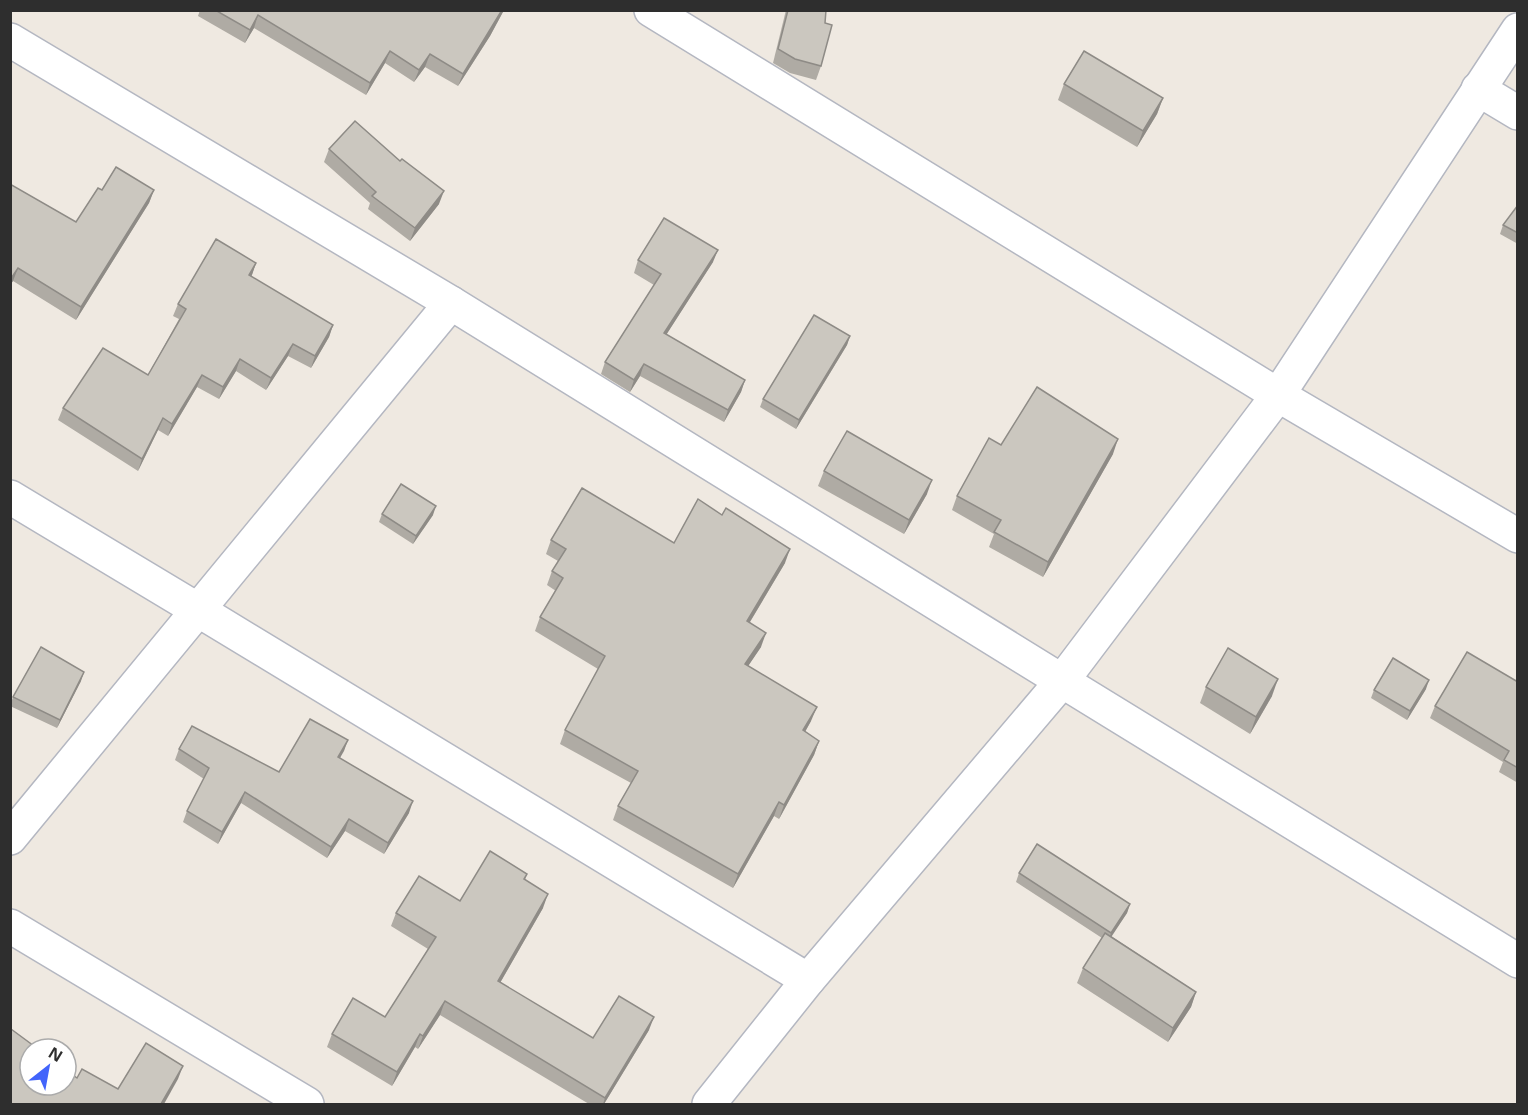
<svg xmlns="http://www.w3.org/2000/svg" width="1528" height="1115" viewBox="0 0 1528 1115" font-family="'Open Sans',sans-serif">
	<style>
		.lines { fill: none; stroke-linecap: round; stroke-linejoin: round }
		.minor-casing { stroke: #b4b7c1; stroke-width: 36 }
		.minor { stroke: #fff; stroke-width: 33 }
		.wall { fill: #afaba4 }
		.shaded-wall { fill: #8e8b86 }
		.building { fill: #cbc7bf; stroke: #8e8b86; stroke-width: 1.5 }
	</style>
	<rect width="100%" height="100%" fill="#efe9e1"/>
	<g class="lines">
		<defs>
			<g id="minor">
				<path d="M 651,10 L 1278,395 L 1518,536"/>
				<path d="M 10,40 L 451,303 L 1062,681 L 1518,961"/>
				<path d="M 1478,89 L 1518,113"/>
				<path d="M 10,497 L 198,610 L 808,980"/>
				<path d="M 10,838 L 451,303"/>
				<path d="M 10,926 L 307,1104"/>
				<path d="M 709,1104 L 808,980 L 1062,681 L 1278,395 L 1518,30"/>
			</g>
		</defs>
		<use href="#minor" class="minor-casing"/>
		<use href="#minor" class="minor"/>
	</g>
	<g class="wall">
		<path d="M 200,10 L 504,10 L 490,36 L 458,86 L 425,67 L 414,82 L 385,63 L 366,95 L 254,28 L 245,43 L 198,16 Z"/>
		<path d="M 786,10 L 826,10 L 821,66 L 816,80 L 790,73 L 773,63 Z"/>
		<path d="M 1064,84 L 1163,98 L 1157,114 L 1137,147 L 1058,100 Z"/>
		<path d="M 329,149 L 439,204 L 410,241 L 368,209 L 370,203 L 324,162 Z"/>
		<path d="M 10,184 L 76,222 L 102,190 L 154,190 L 149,203 L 76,320 L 13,281 L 10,285 Z"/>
		<path d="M 1518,205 L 1518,244 L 1500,234 L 1503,225 Z"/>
		<path d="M 638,260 L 713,262 L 666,335 L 745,380 L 741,392 L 724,422 L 640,376 L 630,392 L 601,374 L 605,362 L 654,285 L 634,273 Z"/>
		<path d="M 256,263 L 251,277 L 333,325 L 329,337 L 311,368 L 288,356 L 266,390 L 236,371 L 219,399 L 197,387 L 168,436 L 158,430 L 138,471 L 58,420 L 63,408 L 148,375 L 179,319 L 173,316 L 178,304 Z"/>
		<path d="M 850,336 L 847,345 L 796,429 L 760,407 L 763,399 Z"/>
		<path d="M 1001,445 L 1113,454 L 1043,577 L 989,547 L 994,534 L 952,510 L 957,496 Z"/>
		<path d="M 824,471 L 927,494 L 904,534 L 818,486 Z"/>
		<path d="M 382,514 L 433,515 L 413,544 L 379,522 Z"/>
		<path d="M 551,540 L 674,543 L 785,563 L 750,622 L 761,647 L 748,666 L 811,721 L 805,732 L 819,741 L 814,755 L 779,819 L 774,816 L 733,888 L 613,820 L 618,806 L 631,783 L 560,744 L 565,730 L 598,669 L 535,631 L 540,617 L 556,591 L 547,585 L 552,571 L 558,561 L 546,554 Z"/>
		<path d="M 81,681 L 57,728 L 10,706 L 13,697 Z"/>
		<path d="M 1518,682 L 1518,783 L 1499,772 L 1503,762 L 1430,718 L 1435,706 Z"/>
		<path d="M 1206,687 L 1272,696 L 1250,734 L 1200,703 Z"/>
		<path d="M 1426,689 L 1407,720 L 1371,698 L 1374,690 Z"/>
		<path d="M 348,740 L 340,758 L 409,813 L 384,854 L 345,831 L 327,858 L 241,803 L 218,844 L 183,822 L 187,811 L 204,779 L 175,760 L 179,749 L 279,772 Z"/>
		<path d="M 1019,873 L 1130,904 L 1127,913 L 1111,936 L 1196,992 L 1191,1007 L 1168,1042 L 1077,983 L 1083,968 L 1102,938 L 1016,882 Z"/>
		<path d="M 527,874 L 525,880 L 543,908 L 500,983 L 593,1038 L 649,1030 L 604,1104 L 589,1104 L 440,1015 L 418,1049 L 415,1047 L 392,1086 L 327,1047 L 332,1034 L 385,1017 L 428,949 L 391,926 L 396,913 L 460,901 Z"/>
	</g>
	<g class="shaded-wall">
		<path d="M 502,10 L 504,10 L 490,36 L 458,86 L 463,74 Z"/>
		<path d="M 258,15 L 254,28 L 245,43 L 250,30 Z"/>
		<path d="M 390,51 L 385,63 L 366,95 L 370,83 Z"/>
		<path d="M 430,54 L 425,67 L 414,82 L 419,70 Z"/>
		<path d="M 1163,98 L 1157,114 L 1137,147 L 1143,131 Z"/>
		<path d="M 154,190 L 149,203 L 76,320 L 81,307 Z"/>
		<path d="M 444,191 L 439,204 L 410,241 L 415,228 Z"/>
		<path d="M 718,250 L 713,262 L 659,346 L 664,333 Z"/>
		<path d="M 256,263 L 252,275 L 244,287 L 249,275 Z"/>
		<path d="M 18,268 L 13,281 L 10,285 L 10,280 Z"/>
		<path d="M 333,325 L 329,337 L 311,368 L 315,356 Z"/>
		<path d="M 850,336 L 847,345 L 796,429 L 799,420 Z"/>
		<path d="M 293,344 L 288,356 L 266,390 L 271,378 Z"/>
		<path d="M 240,359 L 236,371 L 219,399 L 223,387 Z"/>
		<path d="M 644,364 L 640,376 L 630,392 L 634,380 Z"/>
		<path d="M 202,375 L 197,387 L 168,436 L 172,424 Z"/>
		<path d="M 745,380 L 741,392 L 724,422 L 728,410 Z"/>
		<path d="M 163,418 L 158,430 L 138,471 L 142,459 Z"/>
		<path d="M 1118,439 L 1113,454 L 1043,577 L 1048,562 Z"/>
		<path d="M 932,480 L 927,494 L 904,534 L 909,520 Z"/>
		<path d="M 436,506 L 433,515 L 413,544 L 416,536 Z"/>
		<path d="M 790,549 L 785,563 L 742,635 L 747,621 Z"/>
		<path d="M 766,633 L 761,647 L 740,678 L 745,664 Z"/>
		<path d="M 84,672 L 81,681 L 57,728 L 60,720 Z"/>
		<path d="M 1278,679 L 1272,696 L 1250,734 L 1256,717 Z"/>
		<path d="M 1429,680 L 1426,689 L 1407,720 L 1410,711 Z"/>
		<path d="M 817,707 L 811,721 L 798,744 L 803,730 Z"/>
		<path d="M 348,740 L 344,751 L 334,768 L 338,757 Z"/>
		<path d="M 819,741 L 814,755 L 779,819 L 784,805 Z"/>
		<path d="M 245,792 L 241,803 L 218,844 L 222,832 Z"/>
		<path d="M 413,801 L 409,813 L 384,854 L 388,843 Z"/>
		<path d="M 779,802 L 774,816 L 733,888 L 738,874 Z"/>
		<path d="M 349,819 L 345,831 L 327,858 L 331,847 Z"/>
		<path d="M 548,894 L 543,908 L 493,995 L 498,981 Z"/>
		<path d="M 1130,904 L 1127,913 L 1108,942 L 1111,933 Z"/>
		<path d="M 1196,992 L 1191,1007 L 1168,1042 L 1173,1028 Z"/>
		<path d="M 445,1001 L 440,1015 L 418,1049 L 423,1036 Z"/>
		<path d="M 654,1017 L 649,1030 L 604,1104 L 603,1104 L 605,1098 Z"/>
		<path d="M 420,1034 L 415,1047 L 392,1086 L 397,1072 Z"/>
		<path d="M 183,1066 L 178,1079 L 164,1104 L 161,1104 Z"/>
	</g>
	<g class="building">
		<path d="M 215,10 L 502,10 L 463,74 L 430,54 L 419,70 L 390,51 L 370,83 L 258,15 L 250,30 Z"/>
		<path d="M 788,10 L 826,10 L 825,23 L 832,25 L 821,66 L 795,59 L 778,49 Z"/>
		<path d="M 1084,51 L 1163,98 L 1143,131 L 1064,84 Z"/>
		<path d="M 355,121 L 400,161 L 402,159 L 444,191 L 415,228 L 372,196 L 376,192 L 329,149 Z"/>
		<path d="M 116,167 L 154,190 L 81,307 L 18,268 L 10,280 L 10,184 L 76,222 L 98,188 L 102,190 Z"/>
		<path d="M 1518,205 L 1518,233 L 1503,225 Z"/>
		<path d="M 664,218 L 718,250 L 664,333 L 745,380 L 728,410 L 644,364 L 634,380 L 605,362 L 661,274 L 638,260 Z"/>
		<path d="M 216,239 L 256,263 L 249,275 L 333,325 L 315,356 L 293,344 L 271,378 L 240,359 L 223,387 L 202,375 L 172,424 L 163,418 L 142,459 L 63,408 L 103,348 L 148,375 L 186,309 L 178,304 Z"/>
		<path d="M 814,315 L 850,336 L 799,420 L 763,399 Z"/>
		<path d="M 1037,387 L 1118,439 L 1048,562 L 994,532 L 1001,520 L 957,496 L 989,438 L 1001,445 Z"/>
		<path d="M 847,431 L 932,480 L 909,520 L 824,471 Z"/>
		<path d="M 401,484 L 436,506 L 416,536 L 382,514 Z"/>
		<path d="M 582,488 L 674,543 L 698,499 L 722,515 L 726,508 L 790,549 L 747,621 L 766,633 L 745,664 L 817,707 L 803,730 L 819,741 L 784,805 L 779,802 L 738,874 L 618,806 L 638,771 L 565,730 L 605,656 L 540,617 L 563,578 L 552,571 L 566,549 L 551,540 Z"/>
		<path d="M 41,647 L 84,672 L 60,720 L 13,697 Z"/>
		<path d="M 1228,648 L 1278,679 L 1256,717 L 1206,687 Z"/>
		<path d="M 1467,652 L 1518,682 L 1518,768 L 1504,760 L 1509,751 L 1435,706 Z"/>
		<path d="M 1393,658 L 1429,680 L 1410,711 L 1374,690 Z"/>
		<path d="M 310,719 L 348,740 L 338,757 L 413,801 L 388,843 L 349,819 L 331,847 L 245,792 L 222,832 L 187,811 L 209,768 L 179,749 L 192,726 L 279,772 Z"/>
		<path d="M 1037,844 L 1130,904 L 1111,933 L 1019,873 Z"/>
		<path d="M 490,851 L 527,874 L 524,879 L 548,894 L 498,981 L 593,1038 L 619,996 L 654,1017 L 605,1098 L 445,1001 L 423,1036 L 420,1034 L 397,1072 L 332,1034 L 353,998 L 385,1017 L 436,937 L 396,913 L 419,876 L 460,901 Z"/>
		<path d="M 1105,933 L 1196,992 L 1173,1028 L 1083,968 Z"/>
		<path d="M 11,1029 L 38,1049 L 30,1049 L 30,1085 L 66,1085 L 66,1070 L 77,1078 L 82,1069 L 118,1089 L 146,1043 L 183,1066 L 161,1104 L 10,1104 Z"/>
	</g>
	<rect width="1528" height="1115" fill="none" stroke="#2e2e2e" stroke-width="24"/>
	<g transform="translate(48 1067) rotate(31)"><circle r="28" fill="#ffffff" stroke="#ababab" stroke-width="1.5"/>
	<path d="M0-4.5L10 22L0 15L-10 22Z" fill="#4264fb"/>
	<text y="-9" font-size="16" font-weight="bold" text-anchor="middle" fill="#2e2e2e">N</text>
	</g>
</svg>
